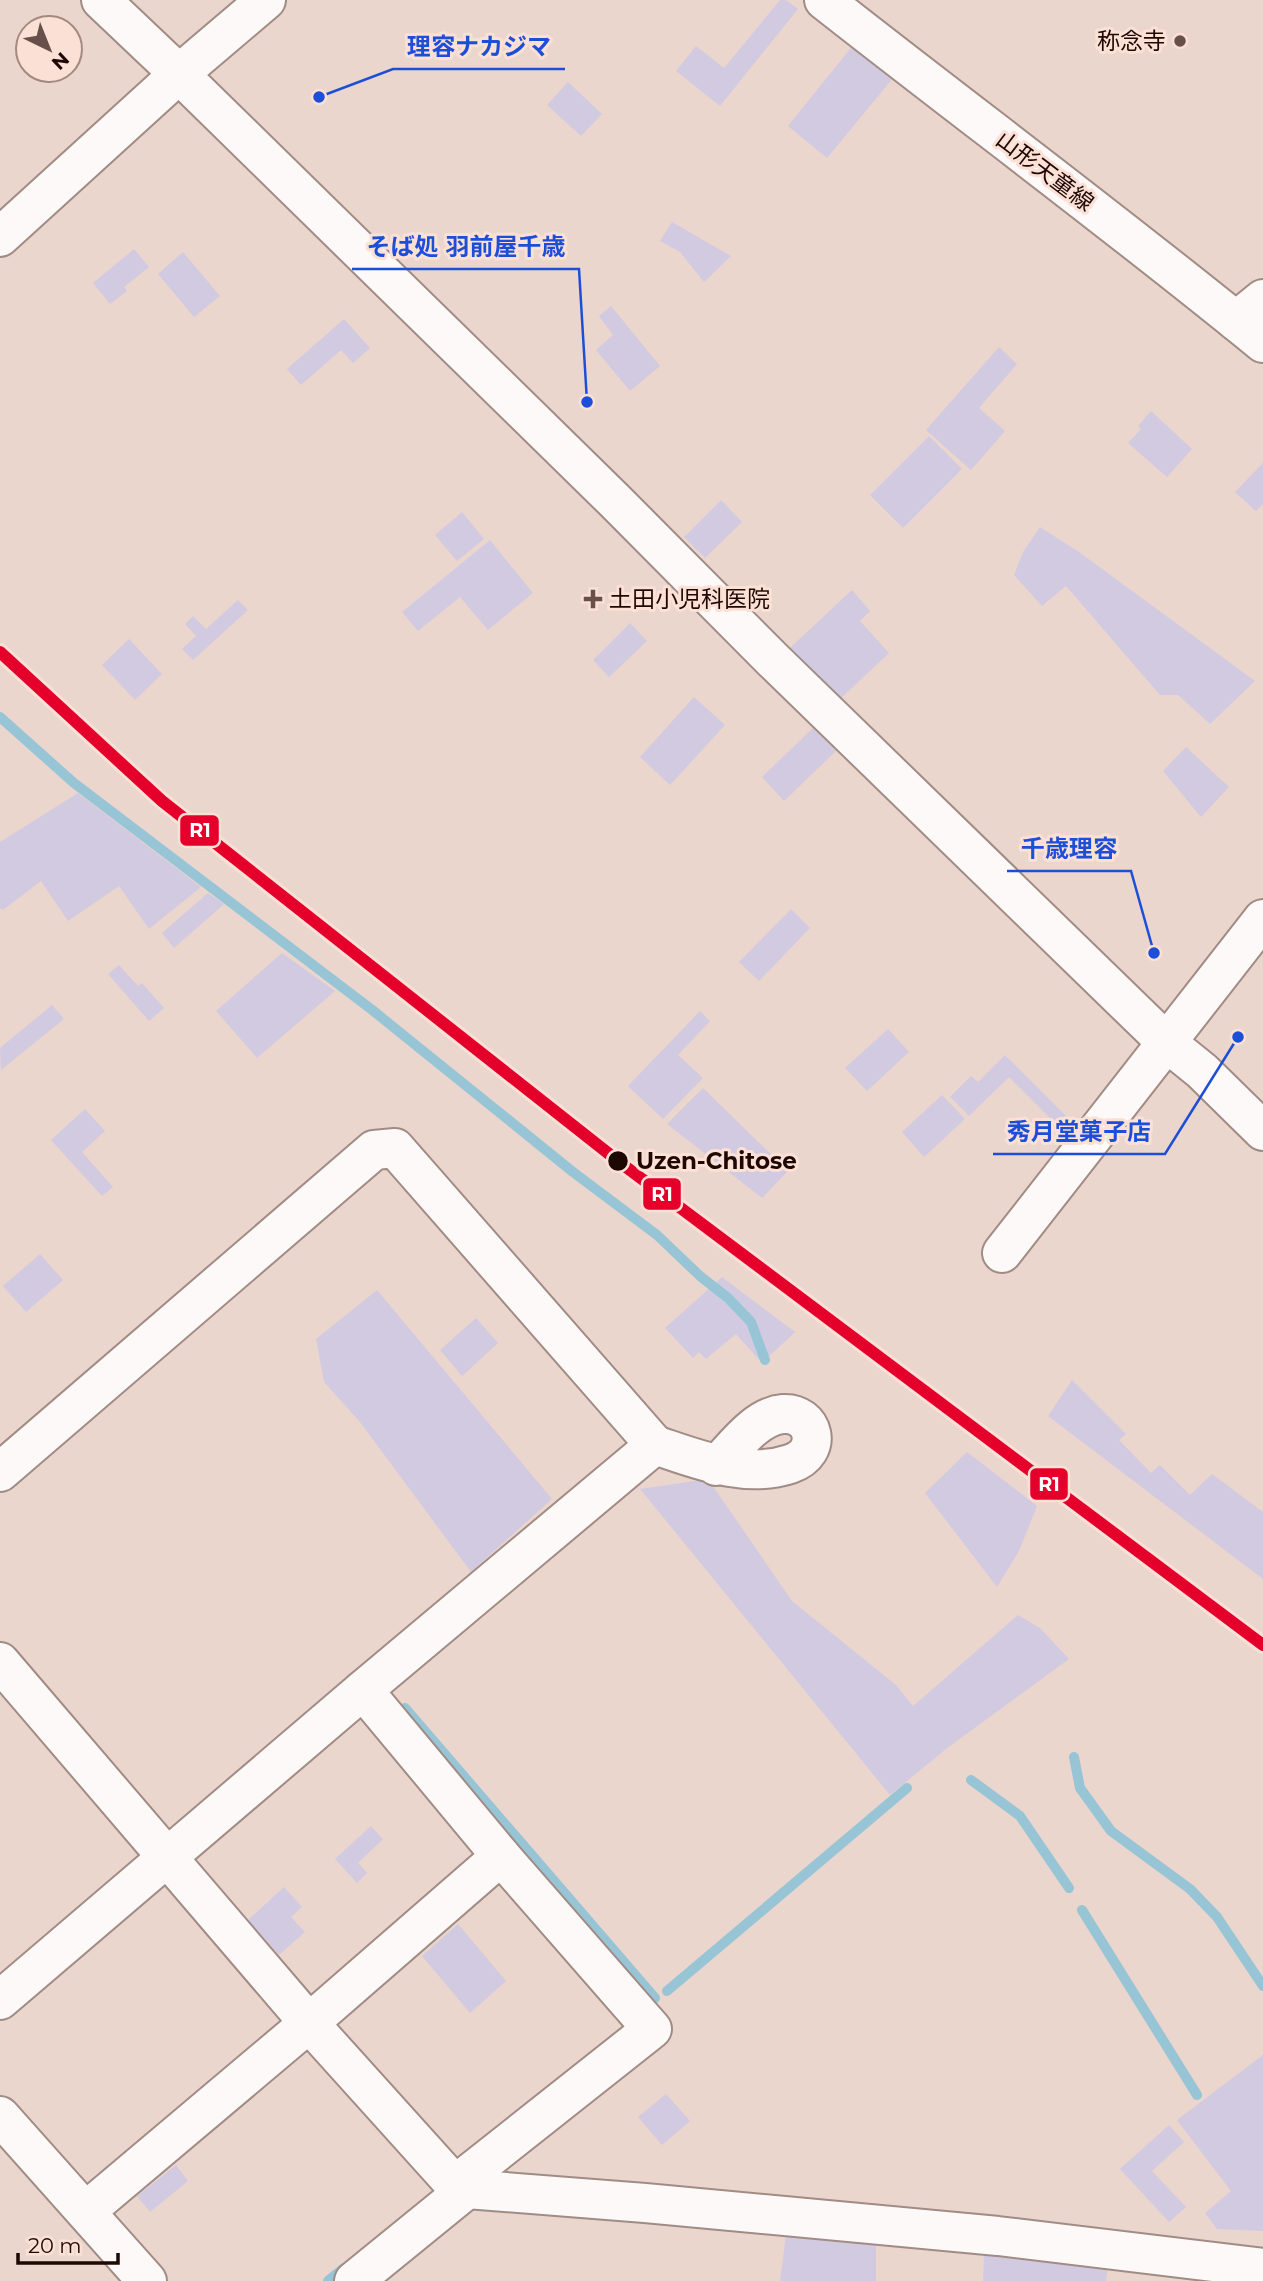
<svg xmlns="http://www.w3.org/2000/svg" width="1263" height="2281" viewBox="0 0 1263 2281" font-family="Montserrat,'Noto Sans JP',sans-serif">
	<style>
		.green { fill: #d2cae0 }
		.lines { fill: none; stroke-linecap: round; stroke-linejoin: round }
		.stream { stroke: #98c5d5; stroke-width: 10 }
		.minor-casing { stroke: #a08c84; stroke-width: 42 }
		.tertiary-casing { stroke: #a08c84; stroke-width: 42 }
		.primary-casing { stroke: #a08c84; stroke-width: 42 }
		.minor { stroke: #fcf9f8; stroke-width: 38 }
		.tertiary { stroke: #fcf9f8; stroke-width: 38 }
		.primary { stroke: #fcf9f8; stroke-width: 38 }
		.rail-1-casing { stroke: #fbe0d6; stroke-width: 18 }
		.rail-1 { stroke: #e4002b; stroke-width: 12 }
		.poi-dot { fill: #665049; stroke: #fbe0d6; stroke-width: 2.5 }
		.stop-dot { fill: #1e0802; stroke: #fbe0d6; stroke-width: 2.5 }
		.labels { text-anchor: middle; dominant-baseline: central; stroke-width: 6; stroke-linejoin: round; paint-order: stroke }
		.poi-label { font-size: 23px; fill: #1e0802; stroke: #fbe0d6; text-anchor: end }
		.street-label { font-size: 23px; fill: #1e0802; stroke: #fbe0d6 }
		.stop-label { font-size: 23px; font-weight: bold; fill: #1e0802; stroke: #fbe0d6; text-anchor: start }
		.leader { fill: none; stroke: #1d4ed8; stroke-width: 2.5 }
		.callout-dot { fill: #1d4ed8; stroke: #fbe0d6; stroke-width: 2.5 }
		.callout-label { font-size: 24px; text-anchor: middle; font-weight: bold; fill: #1d4ed8; stroke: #fbe0d6; stroke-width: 6; stroke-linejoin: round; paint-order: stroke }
		.line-badge { stroke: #fbe0d6; stroke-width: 2.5 }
		.badge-label { font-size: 19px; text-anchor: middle; font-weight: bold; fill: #fff }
	</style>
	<rect width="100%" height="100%" fill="#ebd6ce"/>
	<g class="green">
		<path d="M 780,0 L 786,0 L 798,9 L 720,106 L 676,71 L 696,46 L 724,68 Z"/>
		<path d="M 854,44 L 894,77 L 827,158 L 788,126 Z"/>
		<path d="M 568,82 L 602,114 L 581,136 L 547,105 Z"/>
		<path d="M 672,222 L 731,256 L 704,282 L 680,252 L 660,241 Z"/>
		<path d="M 134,249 L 149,267 L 124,287 L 127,291 L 110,304 L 93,283 Z"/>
		<path d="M 183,252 L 220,296 L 194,317 L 158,274 Z"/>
		<path d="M 611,306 L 660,366 L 630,391 L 596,350 L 613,335 L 599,316 Z"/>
		<path d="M 344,319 L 370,348 L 353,363 L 341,350 L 301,385 L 287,369 Z"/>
		<path d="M 999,347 L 1017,364 L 979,408 L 1005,431 L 971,470 L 926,430 Z"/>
		<path d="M 1151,411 L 1192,449 L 1167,477 L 1128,443 L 1141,429 L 1138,426 Z"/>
		<path d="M 929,436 L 962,469 L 903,528 L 870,495 Z"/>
		<path d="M 1263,463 L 1263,504 L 1256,511 L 1235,492 Z"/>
		<path d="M 721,500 L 742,522 L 705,558 L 684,537 Z"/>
		<path d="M 462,512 L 484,539 L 457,561 L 435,535 Z"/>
		<path d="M 1040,527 L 1079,552 L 1255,681 L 1210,724 L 1178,695 L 1160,695 L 1066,586 L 1042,606 L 1014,575 L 1023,552 Z"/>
		<path d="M 490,540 L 533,593 L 488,630 L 460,597 L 418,631 L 402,612 Z"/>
		<path d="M 852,590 L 870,611 L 860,621 L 889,653 L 838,701 L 789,649 Z"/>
		<path d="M 238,600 L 248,610 L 193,660 L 182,649 L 196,636 L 185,624 L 193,616 L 206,629 Z"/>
		<path d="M 630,623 L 647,641 L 609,677 L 593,660 Z"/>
		<path d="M 129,639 L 162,674 L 135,700 L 102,665 Z"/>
		<path d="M 694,697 L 725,725 L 670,785 L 640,757 Z"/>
		<path d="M 813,728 L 836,751 L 784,801 L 762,777 Z"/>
		<path d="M 1186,747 L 1229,787 L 1201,817 L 1163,771 Z"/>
		<path d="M 78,793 L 201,887 L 149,929 L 119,886 L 68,921 L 41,881 L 3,910 L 0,908 L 0,842 Z"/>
		<path d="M 208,893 L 224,904 L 174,948 L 162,933 Z"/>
		<path d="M 791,909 L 810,928 L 759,981 L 739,962 Z"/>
		<path d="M 282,953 L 335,991 L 257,1058 L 216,1011 Z"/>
		<path d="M 119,965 L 138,986 L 142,983 L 164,1008 L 149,1021 L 108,974 Z"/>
		<path d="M 52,1005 L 64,1019 L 1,1070 L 0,1048 Z"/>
		<path d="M 700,1011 L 710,1021 L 678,1055 L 703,1078 L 663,1119 L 628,1086 Z"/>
		<path d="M 888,1029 L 909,1052 L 867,1091 L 845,1068 Z"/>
		<path d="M 1005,1055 L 1067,1117 L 1057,1125 L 1009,1077 L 969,1116 L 950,1097 L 971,1076 L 978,1082 Z"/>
		<path d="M 703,1088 L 788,1171 L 762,1198 L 667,1124 Z"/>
		<path d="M 942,1095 L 965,1119 L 924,1157 L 902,1132 Z"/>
		<path d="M 85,1109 L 105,1131 L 82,1152 L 113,1187 L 102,1196 L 51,1140 Z"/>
		<path d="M 40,1254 L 63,1280 L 26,1312 L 3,1286 Z"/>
		<path d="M 722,1277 L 795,1332 L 762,1363 L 736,1334 L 706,1359 L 699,1352 L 693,1358 L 665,1328 Z"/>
		<path d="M 377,1290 L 552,1499 L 471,1572 L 360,1422 L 324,1382 L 316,1339 Z"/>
		<path d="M 476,1318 L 498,1343 L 462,1376 L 440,1350 Z"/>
		<path d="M 1072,1380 L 1126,1434 L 1119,1440 L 1151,1473 L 1160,1465 L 1190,1495 L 1212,1474 L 1263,1512 L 1263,1579 L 1048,1416 Z"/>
		<path d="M 967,1452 L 1037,1506 L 1019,1551 L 997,1587 L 925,1493 Z"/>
		<path d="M 708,1479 L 792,1601 L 896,1685 L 913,1706 L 1018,1615 L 1040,1628 L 1069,1659 L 946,1749 L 890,1795 L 640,1489 Z"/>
		<path d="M 371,1826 L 383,1839 L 358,1863 L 367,1873 L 357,1883 L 335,1859 Z"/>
		<path d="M 284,1887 L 302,1907 L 291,1917 L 305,1932 L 279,1955 L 248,1920 Z"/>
		<path d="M 458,1924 L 506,1981 L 470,2013 L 422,1956 Z"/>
		<path d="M 1263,2055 L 1263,2231 L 1217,2229 L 1205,2213 L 1231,2191 L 1177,2120 Z"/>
		<path d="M 666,2094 L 690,2121 L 662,2145 L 638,2117 Z"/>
		<path d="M 1169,2125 L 1184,2142 L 1152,2171 L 1186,2207 L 1169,2222 L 1120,2169 Z"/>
		<path d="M 176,2165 L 188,2181 L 150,2212 L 137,2196 Z"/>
		<path d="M 786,2234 L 876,2244 L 876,2281 L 780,2281 Z"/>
		<path d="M 984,2254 L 1108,2265 L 1106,2281 L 983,2281 Z"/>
	</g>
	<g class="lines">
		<g class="stream">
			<path d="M 0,717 L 74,783 L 371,1009 L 573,1172 L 657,1235 L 700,1276 L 728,1298 L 751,1322 L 765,1360"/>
			<path d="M 405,1708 L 655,1998"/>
			<path d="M 1074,1757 L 1080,1788 L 1111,1831 L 1190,1889 L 1217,1917 L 1263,1986"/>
			<path d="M 971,1780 L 1020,1816 L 1069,1888"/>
			<path d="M 1082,1910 L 1197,2095"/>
			<path d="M 667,1991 L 907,1788"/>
			<path d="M 328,2281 L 344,2268"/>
		</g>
		<defs>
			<g id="minor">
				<path d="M 101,0 L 179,74 L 614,500 L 773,660 L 1166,1042 L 1202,1071 L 1263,1131"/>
				<path d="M 0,237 L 179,74 L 266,0"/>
				<path d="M 1236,321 L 1263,299"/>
				<path d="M 0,1472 L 374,1150 L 395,1148 L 655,1445"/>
				<path d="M 0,1662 L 309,2023 L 455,2185 L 467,2189 L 645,2203 L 998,2236 L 1263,2268"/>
				<path d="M 363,1690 L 501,1856 L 652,2029 L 455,2185"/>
				<path d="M 0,2000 L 363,1690 L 655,1445 C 697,1459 745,1479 790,1464 C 825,1452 814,1412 783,1414 C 756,1416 734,1448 716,1466"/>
				<path d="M 0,2116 L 147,2281"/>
				<path d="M 86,2211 L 309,2023 L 501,1856"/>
				<path d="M 354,2281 L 467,2189"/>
			</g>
			<path id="tertiary" d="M 1002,1253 L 1263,919"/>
			<path id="primary" d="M 824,0 C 970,115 1119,225 1263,343"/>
		</defs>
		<use href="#minor" class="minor-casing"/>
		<use href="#tertiary" class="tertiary-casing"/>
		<use href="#primary" class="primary-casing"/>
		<use href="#minor" class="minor"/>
		<use href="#tertiary" class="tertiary"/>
		<use href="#primary" class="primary"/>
		<defs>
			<path id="rail-1" d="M 0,652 L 162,801 L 618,1161 L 1263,1645"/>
		</defs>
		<use href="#rail-1" class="rail-1-casing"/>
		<use href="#rail-1" class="rail-1"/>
	</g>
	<g class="poi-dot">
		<circle cx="1180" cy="41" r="7"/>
		<path d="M589.5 588.5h7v7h7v7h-7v7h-7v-7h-7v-7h7z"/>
	</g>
	<circle class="stop-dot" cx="618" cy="1161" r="11"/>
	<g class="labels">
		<g class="poi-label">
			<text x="1166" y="41">称念寺</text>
			<text x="609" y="599" text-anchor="start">土田小児科医院</text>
		</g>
		<g class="street-label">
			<text transform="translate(1045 171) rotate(37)">山形天童線</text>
		</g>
		<g class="stop-label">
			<text x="636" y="1161">Uzen-Chitose</text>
		</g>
	</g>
	<path class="leader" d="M319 97L393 69H565M587 402L579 269H352M1154 953L1131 871H1007M1238 1037L1165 1154H993"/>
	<g class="callout-dot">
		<circle cx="319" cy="97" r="7"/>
		<circle cx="587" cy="402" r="7"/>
		<circle cx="1154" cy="953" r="7"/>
		<circle cx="1238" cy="1037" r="7"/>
	</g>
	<g class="callout-label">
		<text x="479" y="55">理容ナカジマ</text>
		<text x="466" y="255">そば処 羽前屋千歳</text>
		<text x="1069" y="857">千歳理容</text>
		<text x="1079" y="1140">秀月堂菓子店</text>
	</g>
	<g class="line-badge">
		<rect x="179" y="814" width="41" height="33" rx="7" fill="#e4002b"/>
		<rect x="642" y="1177" width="40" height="34" rx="7" fill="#e4002b"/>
		<rect x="1029" y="1467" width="40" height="34" rx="7" fill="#e4002b"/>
	</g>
	<g class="badge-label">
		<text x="200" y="837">R1</text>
		<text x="662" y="1201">R1</text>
		<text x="1049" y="1491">R1</text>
	</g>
	<g transform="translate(49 49) rotate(137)"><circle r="33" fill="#fbe0d6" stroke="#a38a81" stroke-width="2"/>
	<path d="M0-5L12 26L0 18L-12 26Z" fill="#665049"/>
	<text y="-10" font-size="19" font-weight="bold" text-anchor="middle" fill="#1e0802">N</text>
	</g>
	<path d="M18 2253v10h100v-10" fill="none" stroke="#1e0802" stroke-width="3.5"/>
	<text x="28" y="2253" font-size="21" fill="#1e0802" stroke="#fbe0d6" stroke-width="5" paint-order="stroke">20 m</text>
</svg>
